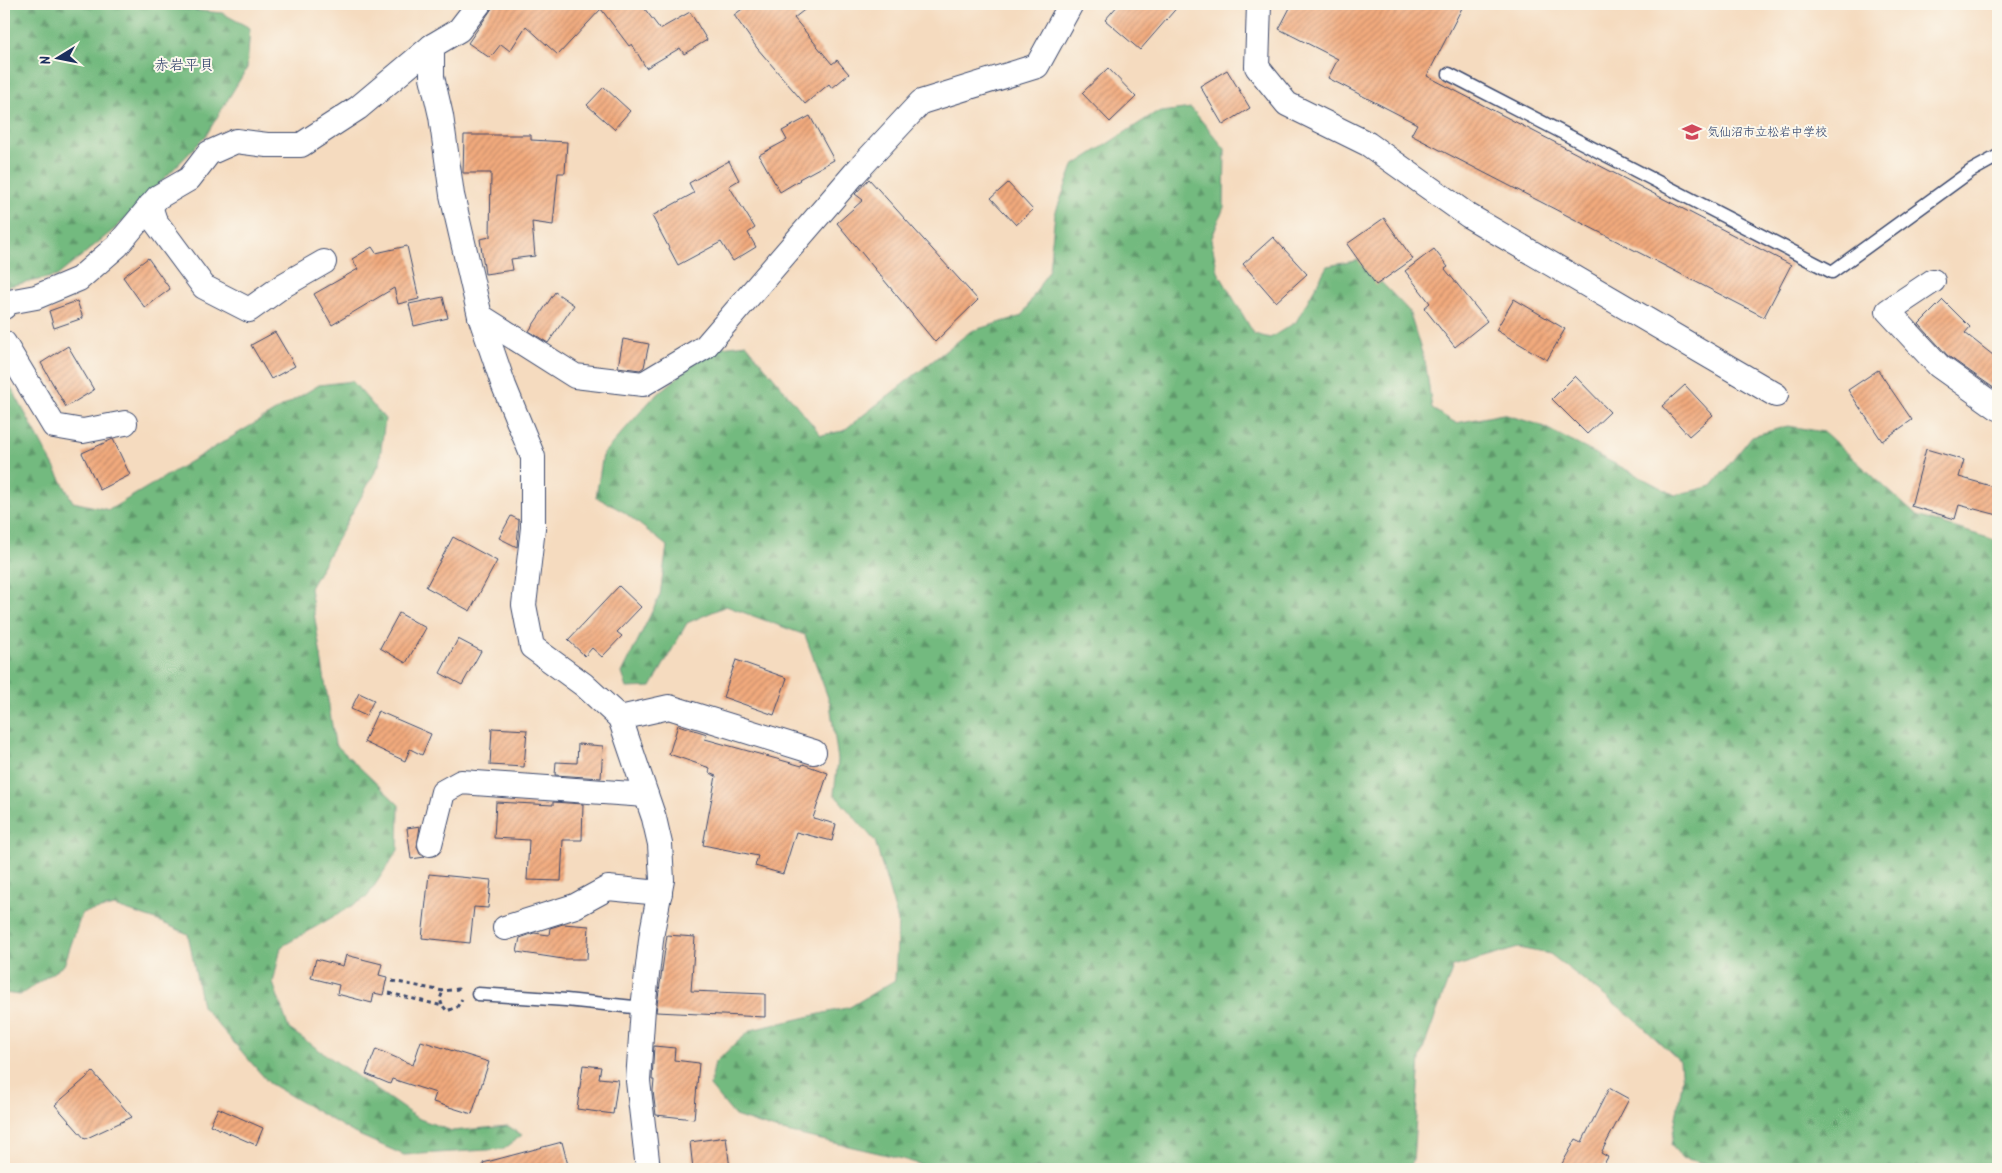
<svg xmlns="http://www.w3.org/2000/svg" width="2002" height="1173" viewBox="0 0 2002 1173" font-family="Kalam,'Klee One',sans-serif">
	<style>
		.forest { fill: url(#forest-firs); stroke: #47746e }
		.building { fill: url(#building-hatch) }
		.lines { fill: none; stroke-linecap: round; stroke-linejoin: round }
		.service-casing { stroke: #3c496d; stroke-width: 15 }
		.minor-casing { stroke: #3c496d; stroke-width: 26 }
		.path { stroke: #3c496d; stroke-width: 3; stroke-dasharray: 4 4; stroke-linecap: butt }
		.service { stroke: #fff; stroke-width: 12 }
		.minor { stroke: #fff; stroke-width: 24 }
		.labels { text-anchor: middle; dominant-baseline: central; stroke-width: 4; stroke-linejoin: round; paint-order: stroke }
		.poi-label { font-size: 12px; fill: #1b2f5e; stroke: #fbf7ec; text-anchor: start }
		.quarter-label { font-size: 15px; fill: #1b2f5e; stroke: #fbf7ec }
	</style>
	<defs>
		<pattern id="forest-firs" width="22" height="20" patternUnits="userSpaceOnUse" patternTransform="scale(1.25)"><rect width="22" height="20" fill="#73ba7f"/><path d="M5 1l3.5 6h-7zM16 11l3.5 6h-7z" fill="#5e986b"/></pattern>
		<pattern id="building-hatch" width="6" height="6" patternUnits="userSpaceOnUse" patternTransform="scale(1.25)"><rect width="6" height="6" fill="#f2aa7d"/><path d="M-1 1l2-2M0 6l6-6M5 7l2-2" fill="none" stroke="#c38b6a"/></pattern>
	</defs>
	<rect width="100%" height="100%" fill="#fbf7ec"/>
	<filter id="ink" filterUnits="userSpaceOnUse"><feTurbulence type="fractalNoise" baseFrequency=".02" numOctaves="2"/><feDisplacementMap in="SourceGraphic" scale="10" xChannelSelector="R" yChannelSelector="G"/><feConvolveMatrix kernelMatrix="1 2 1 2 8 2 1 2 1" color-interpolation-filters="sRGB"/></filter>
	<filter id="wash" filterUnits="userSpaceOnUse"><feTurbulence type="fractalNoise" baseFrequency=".0096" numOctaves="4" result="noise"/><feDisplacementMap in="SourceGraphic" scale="20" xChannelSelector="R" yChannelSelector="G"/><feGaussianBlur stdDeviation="1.12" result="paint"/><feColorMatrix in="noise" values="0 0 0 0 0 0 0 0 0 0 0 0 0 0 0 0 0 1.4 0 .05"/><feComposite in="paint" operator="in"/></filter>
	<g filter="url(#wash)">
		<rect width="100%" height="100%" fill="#f5dbbf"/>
		<g class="forest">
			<path d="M 4,4 L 159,4 L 160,7 L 222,13 L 250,28 L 247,68 L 205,137 L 117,227 L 57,276 L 4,287 Z"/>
			<path d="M 1191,108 L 1225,149 L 1224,207 L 1211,240 L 1218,272 L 1254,334 L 1270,338 L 1296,322 L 1327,266 L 1360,260 L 1409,311 L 1426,366 L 1432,409 L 1456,423 L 1503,414 L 1540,425 L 1675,495 L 1712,486 L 1752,436 L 1788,426 L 1824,432 L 1917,516 L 1998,541 L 1998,1169 L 1726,1169 L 1682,1158 L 1671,1145 L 1682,1084 L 1680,1061 L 1632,1017 L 1550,954 L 1518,948 L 1453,967 L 1420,1058 L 1413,1161 L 1409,1169 L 936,1169 L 892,1156 L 778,1130 L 735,1116 L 710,1086 L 715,1062 L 751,1030 L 850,1007 L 895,980 L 898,921 L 875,841 L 834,794 L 838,760 L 830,703 L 805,635 L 726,606 L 687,623 L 651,687 L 627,688 L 622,673 L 660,595 L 667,546 L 624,512 L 596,497 L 603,454 L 651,400 L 712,348 L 746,344 L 821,435 L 843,431 L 971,331 L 1022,316 L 1049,269 L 1055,214 L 1073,166 L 1155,113 Z"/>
			<path d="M 4,374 L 73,502 L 109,510 L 319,385 L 352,381 L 385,419 L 379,465 L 310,588 L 335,744 L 399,805 L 398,850 L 367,897 L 281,947 L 273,983 L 289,1029 L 417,1118 L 452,1131 L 508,1126 L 522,1135 L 504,1149 L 404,1155 L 354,1133 L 269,1083 L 202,1006 L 188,934 L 156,920 L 114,906 L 82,913 L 64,965 L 20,995 L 4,993 Z"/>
		</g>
		<g id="blocks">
			<g class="building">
				<path d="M 495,4 L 641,4 L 660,29 L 690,12 L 707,40 L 684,54 L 680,48 L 646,68 L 632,44 L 629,46 L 601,9 L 558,55 L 526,26 L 510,51 L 501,44 L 490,58 L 468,43 Z"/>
				<path d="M 749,4 L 812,4 L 794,18 L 832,64 L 837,60 L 849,74 L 832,88 L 829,84 L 805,104 L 757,48 L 734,15 Z"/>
				<path d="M 1119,4 L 1180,4 L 1140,50 L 1105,20 Z"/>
				<path d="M 1292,4 L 1464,4 L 1427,76 L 1791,265 L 1764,317 L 1411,135 L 1417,124 L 1328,78 L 1338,59 L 1279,29 Z"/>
				<path d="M 1108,68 L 1136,97 L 1110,122 L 1082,93 Z"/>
				<path d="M 1227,70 L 1250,108 L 1223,125 L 1200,86 Z"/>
				<path d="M 604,87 L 630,111 L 614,129 L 587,105 Z"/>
				<path d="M 810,116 L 834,160 L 799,179 L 800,180 L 780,192 L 759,155 L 787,140 L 782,131 Z"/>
				<path d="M 464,135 L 531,135 L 531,140 L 567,142 L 565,173 L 558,173 L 553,225 L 532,222 L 535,256 L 511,259 L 513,270 L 485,274 L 480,239 L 490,237 L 491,173 L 463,173 Z"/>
				<path d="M 729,161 L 739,180 L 729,186 L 755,228 L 748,233 L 756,247 L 733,261 L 721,242 L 678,265 L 652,216 L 694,193 L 689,183 Z"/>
				<path d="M 869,179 L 978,300 L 935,342 L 837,223 L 863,200 L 855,194 Z"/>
				<path d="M 1008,183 L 1033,210 L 1016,225 L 991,198 Z"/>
				<path d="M 1384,218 L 1413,259 L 1376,285 L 1347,244 Z"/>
				<path d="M 1273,237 L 1307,274 L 1276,302 L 1243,264 Z"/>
				<path d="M 407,246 L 419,299 L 398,304 L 394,288 L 332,325 L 314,294 L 358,269 L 352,259 L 372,247 L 376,253 Z"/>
				<path d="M 1434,249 L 1448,267 L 1445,269 L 1487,321 L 1455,347 L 1424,308 L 1430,303 L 1405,271 Z"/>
				<path d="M 148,258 L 170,289 L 145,308 L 123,277 Z"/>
				<path d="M 555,292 L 574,305 L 548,343 L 529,331 Z"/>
				<path d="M 443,297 L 448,318 L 414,326 L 409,304 Z"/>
				<path d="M 1514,299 L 1565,329 L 1547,360 L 1496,330 Z"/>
				<path d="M 1943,300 L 1970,327 L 1965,333 L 1998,359 L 1998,391 L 1948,356 L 1919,324 Z"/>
				<path d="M 77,301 L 83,318 L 54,328 L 49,311 Z"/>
				<path d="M 275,332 L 295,366 L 271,379 L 251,345 Z"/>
				<path d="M 623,339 L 649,344 L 644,367 L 640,370 L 618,367 Z"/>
				<path d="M 68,346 L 94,390 L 66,407 L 41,363 Z"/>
				<path d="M 1878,370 L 1912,420 L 1882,441 L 1848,390 Z"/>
				<path d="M 1575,376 L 1610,412 L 1587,434 L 1552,399 Z"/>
				<path d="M 1685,385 L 1713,415 L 1689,436 L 1662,406 Z"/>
				<path d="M 113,439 L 130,475 L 100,490 L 82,453 Z"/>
				<path d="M 1926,449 L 1964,460 L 1959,477 L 1998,488 L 1998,515 L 1959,505 L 1955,519 L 1911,506 Z"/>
				<path d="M 511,516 L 519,520 L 517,547 L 499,538 Z"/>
				<path d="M 453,537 L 497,561 L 470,611 L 426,587 Z"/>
				<path d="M 619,586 L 641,607 L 617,632 L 622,636 L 602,657 L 592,648 L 585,656 L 568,640 Z"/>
				<path d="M 399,613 L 426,628 L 406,663 L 380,648 Z"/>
				<path d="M 458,639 L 481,651 L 462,685 L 440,673 Z"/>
				<path d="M 736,660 L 787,678 L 774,715 L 723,697 Z"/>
				<path d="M 359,693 L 374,700 L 366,716 L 351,709 Z"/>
				<path d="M 378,711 L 431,734 L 422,755 L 410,749 L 405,761 L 364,742 Z"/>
				<path d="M 678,725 L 707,734 L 705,739 L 802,766 L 803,764 L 828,773 L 813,818 L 836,824 L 832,841 L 796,832 L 783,874 L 755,866 L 758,856 L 703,845 L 716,776 L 709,773 L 710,768 L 669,754 Z"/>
				<path d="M 492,728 L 527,730 L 524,767 L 490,765 Z"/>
				<path d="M 578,744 L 603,746 L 601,778 L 555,775 L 556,762 L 577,763 Z"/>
				<path d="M 496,802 L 553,805 L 553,802 L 583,804 L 582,840 L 563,840 L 561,881 L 527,880 L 529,840 L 494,838 Z"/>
				<path d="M 420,826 L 417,847 L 420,854 L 425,857 L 411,859 L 407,828 Z"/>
				<path d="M 429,874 L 491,880 L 488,908 L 474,907 L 470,943 L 422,938 Z"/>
				<path d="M 563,924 L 589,926 L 587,959 L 563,959 L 517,952 L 520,938 L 534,933 L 549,935 L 550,928 Z"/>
				<path d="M 667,935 L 695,937 L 691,991 L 765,994 L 765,1017 L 656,1012 Z"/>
				<path d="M 346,955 L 382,964 L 379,975 L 387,977 L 383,995 L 374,993 L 372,1003 L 337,994 L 339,985 L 311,978 L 316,959 L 343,966 Z"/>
				<path d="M 421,1041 L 489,1062 L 472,1114 L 433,1102 L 436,1093 L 392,1079 L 390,1084 L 366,1074 L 376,1049 L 413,1065 Z"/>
				<path d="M 654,1046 L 675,1048 L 674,1060 L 699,1063 L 694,1119 L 656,1115 L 653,1091 L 654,1080 L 652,1080 Z"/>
				<path d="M 583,1065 L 601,1067 L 599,1078 L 618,1080 L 613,1114 L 577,1109 Z"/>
				<path d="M 93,1072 L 132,1117 L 85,1139 L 55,1105 Z"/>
				<path d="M 1609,1088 L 1629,1099 L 1601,1153 L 1608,1157 L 1601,1169 L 1559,1169 L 1576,1139 L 1582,1142 Z"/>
				<path d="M 218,1108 L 263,1128 L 256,1145 L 210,1125 Z"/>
				<path d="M 726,1137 L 730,1169 L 693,1169 L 690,1142 Z"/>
				<path d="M 562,1142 L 569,1169 L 484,1169 L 483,1163 Z"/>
			</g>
		</g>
	</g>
	<g filter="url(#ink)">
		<use href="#blocks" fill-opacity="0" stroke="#3c496d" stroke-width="1"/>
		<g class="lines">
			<defs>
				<g id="service">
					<path d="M 1449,74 L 1832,272 L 1971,171 L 1998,156"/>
					<path d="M 478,994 L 566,1000 L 643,1008"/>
				</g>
				<g id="minor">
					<path d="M 479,4 L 459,30 L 432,46 L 432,77 L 441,116 L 452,195 L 480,316 L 504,386 L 533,457 L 533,528 L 524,605 L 532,647 L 584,685 L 620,718 L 654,818 L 660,844 L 662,880 L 652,932 L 643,1008 L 638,1081 L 648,1169"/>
					<path d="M 1259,4 L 1257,67 L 1287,104 L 1368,144 L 1469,216 L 1776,395"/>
					<path d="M 150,206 L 155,221 L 204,287 L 249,310 L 284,285 L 324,262"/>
					<path d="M 1933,281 L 1888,311 L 1939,366 L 1998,408"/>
					<path d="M 4,307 L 9,302 L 36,297 L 79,279 L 117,246 L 158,197 L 189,179 L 209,153 L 236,141 L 267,145 L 301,145 L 358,108 L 432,46"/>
					<path d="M 480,316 L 575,376 L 643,384 L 705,347 L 855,173 L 921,102 L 1037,66 L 1071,4"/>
					<path d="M 4,343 L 54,426 L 83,431 L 125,423"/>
					<path d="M 620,718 L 669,707 L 814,752"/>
					<path d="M 430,844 L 443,792 L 461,782 L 646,795"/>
					<path d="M 505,928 L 575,906 L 608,888 L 660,893"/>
				</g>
			</defs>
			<use href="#service" class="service-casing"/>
			<use href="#minor" class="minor-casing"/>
			<g class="path">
				<path d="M 392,981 L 443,991 L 458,989 L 460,993"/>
				<path d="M 389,993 L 443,1006 L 447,1011 L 457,1007 L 462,999"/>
				<path d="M 442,1005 L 440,999 L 443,991"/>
			</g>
			<use href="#service" class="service"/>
			<use href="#minor" class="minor"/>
		</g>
	</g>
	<defs>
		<symbol id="school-bare" viewBox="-9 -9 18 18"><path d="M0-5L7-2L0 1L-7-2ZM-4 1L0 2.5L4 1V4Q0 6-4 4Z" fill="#d1495b" stroke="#fbf7ec" stroke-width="2.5" paint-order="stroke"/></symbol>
	</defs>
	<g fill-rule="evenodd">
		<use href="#school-bare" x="1678" y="118" width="28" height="28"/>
	</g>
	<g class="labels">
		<g class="poi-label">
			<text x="1707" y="132">気仙沼市立松岩中学校</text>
		</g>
		<g class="quarter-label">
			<text x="184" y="66">赤岩平貝</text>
		</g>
	</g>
	<rect width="2002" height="1173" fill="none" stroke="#fbf7ec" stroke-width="20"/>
	<g transform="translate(58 58) rotate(260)" stroke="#fbf7ec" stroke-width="4" paint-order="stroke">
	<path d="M0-4L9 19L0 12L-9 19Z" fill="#1b2f5e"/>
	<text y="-8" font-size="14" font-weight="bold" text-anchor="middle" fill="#1b2f5e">N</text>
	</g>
</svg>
